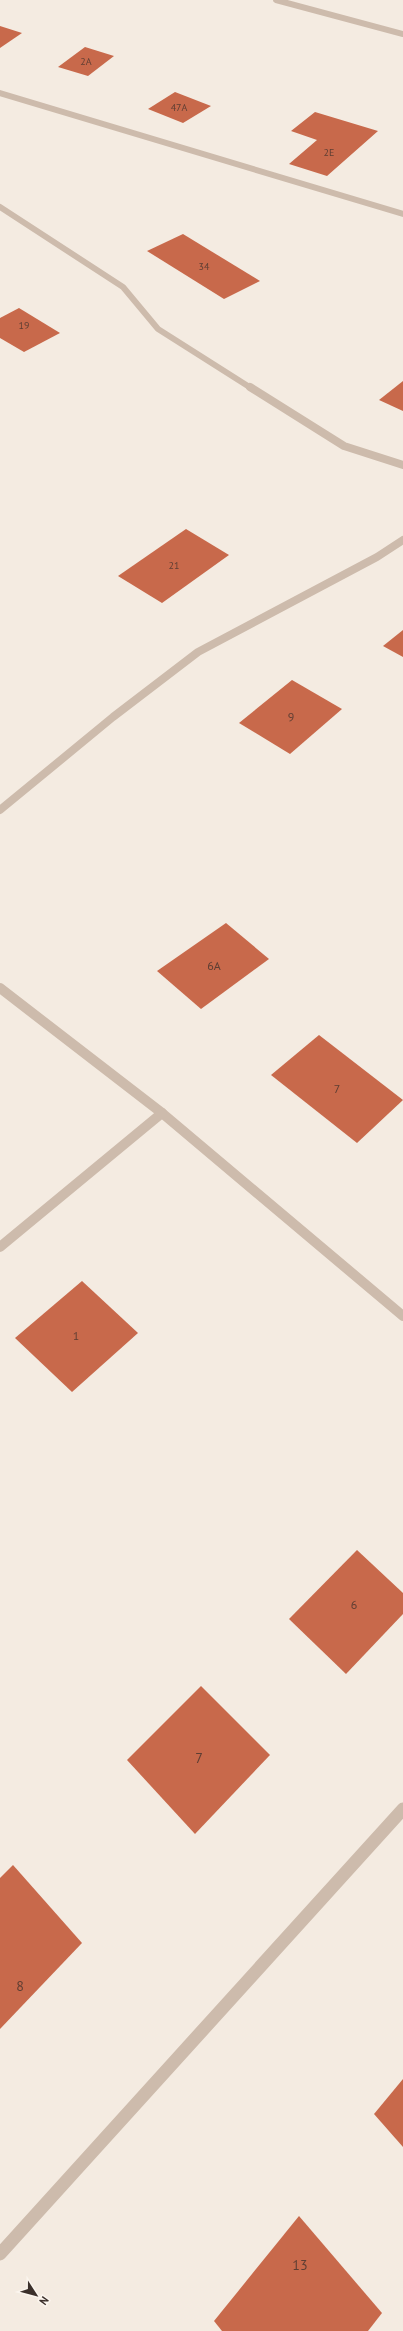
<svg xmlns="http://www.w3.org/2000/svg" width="403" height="2331" viewBox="0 0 403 2331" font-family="'PT Sans',sans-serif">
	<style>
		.building { fill: #c8694b }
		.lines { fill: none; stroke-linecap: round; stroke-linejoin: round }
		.service-far2 { stroke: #cdbbac; stroke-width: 6 }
		.service-far1 { stroke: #cdbbac; stroke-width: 8 }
		.service { stroke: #cdbbac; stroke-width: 13 }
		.minor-far1 { stroke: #cdbbac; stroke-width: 6 }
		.minor { stroke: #cdbbac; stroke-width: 10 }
		.tertiary { stroke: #cdbbac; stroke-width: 8 }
		.labels { text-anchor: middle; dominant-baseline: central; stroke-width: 3; stroke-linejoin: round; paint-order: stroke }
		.far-number-label { font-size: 10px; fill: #5e3e33 }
		.number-label { font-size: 12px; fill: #5e3e33 }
		.near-number-label { font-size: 14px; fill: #5e3e33 }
	</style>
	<rect width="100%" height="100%" fill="#f4ebe1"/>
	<g class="building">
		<path d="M 0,26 L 22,33 L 0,48 Z"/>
		<path d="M 85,47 L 114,56 L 88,76 L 58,67 Z"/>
		<path d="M 175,92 L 211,106 L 183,123 L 148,109 Z"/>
		<path d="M 315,112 L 378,131 L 327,176 L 289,164 L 317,140 L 291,131 Z"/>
		<path d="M 183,234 L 260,281 L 224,299 L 147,251 Z"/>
		<path d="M 19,308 L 60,333 L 24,352 L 0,338 L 0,318 Z"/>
		<path d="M 403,381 L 403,411 L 379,400 Z"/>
		<path d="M 186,529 L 229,555 L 162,603 L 118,576 Z"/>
		<path d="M 403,630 L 403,657 L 383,646 Z"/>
		<path d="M 292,680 L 342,709 L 290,754 L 239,723 Z"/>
		<path d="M 226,923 L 269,959 L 201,1009 L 157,971 Z"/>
		<path d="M 319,1035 L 403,1100 L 357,1143 L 271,1075 Z"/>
		<path d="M 82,1281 L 138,1333 L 72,1392 L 15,1338 Z"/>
		<path d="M 357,1550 L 403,1593 L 403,1614 L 346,1674 L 289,1619 Z"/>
		<path d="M 201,1686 L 270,1755 L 195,1834 L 127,1760 Z"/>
		<path d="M 13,1865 L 82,1943 L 0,2029 L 0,1878 Z"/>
		<path d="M 403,2079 L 403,2147 L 374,2114 Z"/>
		<path d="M 299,2216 L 382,2313 L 368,2331 L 222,2331 L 214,2321 Z"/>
	</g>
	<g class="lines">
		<g class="service-far2">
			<path d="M 276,0 L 403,34"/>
			<path d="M 0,207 L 123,287 L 158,329 L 251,388"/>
		</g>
		<path class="service-far1" d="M 250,387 L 344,446 L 403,465"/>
		<path class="service" d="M 0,2254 L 403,1809"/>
		<path class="minor-far1" d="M 0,93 L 403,214"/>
		<g class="minor">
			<path d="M 0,988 L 162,1113 L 403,1316"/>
			<path d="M 0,1247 L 162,1113"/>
		</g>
		<path class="tertiary" d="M 0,810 L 113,717 L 198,652 L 377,557 L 403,540"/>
	</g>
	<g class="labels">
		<g class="far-number-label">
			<text x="86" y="61">2А</text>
			<text x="179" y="107">47А</text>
			<text x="329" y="152">2Е</text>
			<text x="204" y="266">34</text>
			<text x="24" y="325">19</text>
			<text x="174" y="565">21</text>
		</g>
		<g class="number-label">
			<text x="291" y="716">9</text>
			<text x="214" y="965">6А</text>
			<text x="337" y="1088">7</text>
			<text x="76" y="1335">1</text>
			<text x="354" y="1604">6</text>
		</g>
		<g class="near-number-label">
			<text x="199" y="1758">7</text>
			<text x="20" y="1986">8</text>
			<text x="300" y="2265">13</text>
		</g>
	</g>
	<g transform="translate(36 2295) rotate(126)" stroke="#fbf5ee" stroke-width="3" paint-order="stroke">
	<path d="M0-3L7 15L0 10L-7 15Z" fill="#3b302b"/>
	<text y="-6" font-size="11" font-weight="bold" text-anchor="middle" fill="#3b302b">N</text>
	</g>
</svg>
